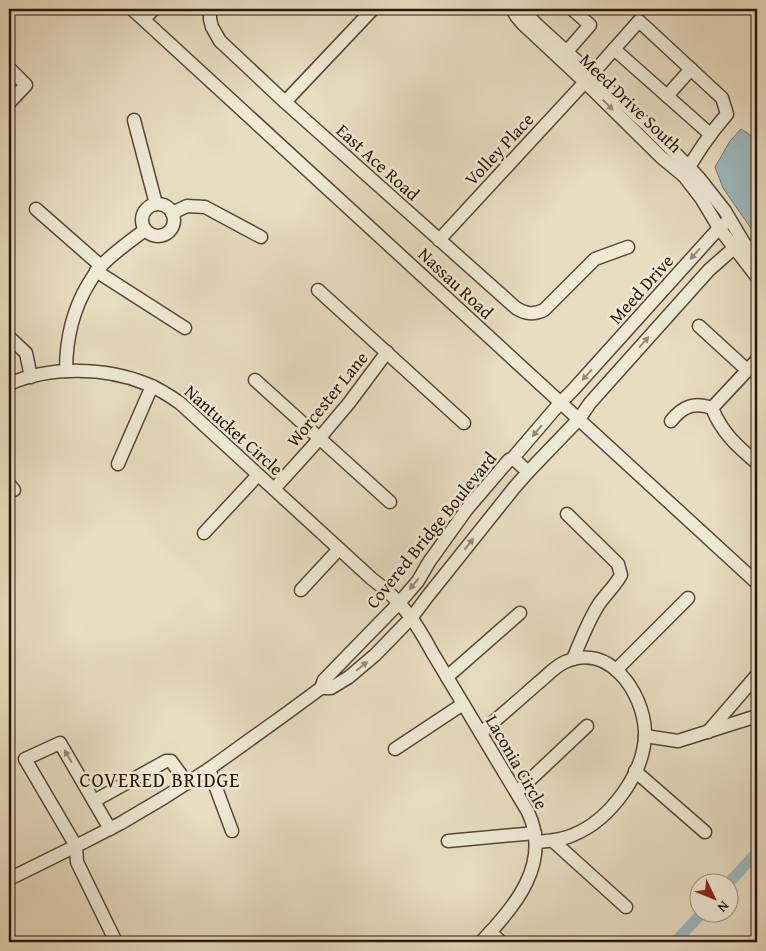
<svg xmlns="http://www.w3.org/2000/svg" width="766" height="951" viewBox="0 0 766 951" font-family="'Gentium Book Plus',serif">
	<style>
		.water { fill: #9cb9bd; stroke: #6e7873 }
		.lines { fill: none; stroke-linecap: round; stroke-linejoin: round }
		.canal { stroke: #9cb9bd; stroke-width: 11 }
		.minor-casing { stroke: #584834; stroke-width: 15 }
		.minor { stroke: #efe9d6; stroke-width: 12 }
		.oneway { fill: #958a78 }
		.labels { text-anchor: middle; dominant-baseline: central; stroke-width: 5; stroke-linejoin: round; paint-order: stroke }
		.street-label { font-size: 18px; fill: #281705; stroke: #efe9d6 }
		.quarter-label { font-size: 20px; letter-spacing: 1px; fill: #281705; stroke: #efe9d6 }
	</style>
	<rect width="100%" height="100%" fill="#e7ddc0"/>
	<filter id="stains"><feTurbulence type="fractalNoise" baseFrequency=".004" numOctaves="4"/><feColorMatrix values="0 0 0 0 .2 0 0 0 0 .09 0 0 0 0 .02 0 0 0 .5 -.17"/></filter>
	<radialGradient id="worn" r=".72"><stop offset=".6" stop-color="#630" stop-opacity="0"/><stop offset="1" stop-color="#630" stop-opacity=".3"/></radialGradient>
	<path class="water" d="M 741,129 L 749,134 L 757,144 L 757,237 L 723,188 L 715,167 L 730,141 Z"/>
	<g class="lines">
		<g class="canal">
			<path d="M 728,884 L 757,852"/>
			<path d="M 675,942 L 701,914"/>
		</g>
		<defs>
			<g id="minor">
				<path d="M 132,9 L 757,583"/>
				<path d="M 210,9 L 210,19 L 212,27 L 220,41 L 285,102 L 516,308 C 526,314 533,315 544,310 L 595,259 L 628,247"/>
				<path d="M 512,9 L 517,17 L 523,24 L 585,82 L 661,157 L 684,176 L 701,198 L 719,228 L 757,277"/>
				<path d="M 523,9 L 535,23 L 647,125 L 689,167 L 699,178 L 725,211 L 744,243 L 757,259"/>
				<path d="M 144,19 L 154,9"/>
				<path d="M 614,49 L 710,134"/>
				<path d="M 562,57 L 590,25 L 572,9"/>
				<path d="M 9,68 L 26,85 L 9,103"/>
				<path d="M 667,96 L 691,69"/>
				<path d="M 285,102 L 373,9"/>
				<path d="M 134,120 L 156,204"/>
				<circle cx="158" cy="220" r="16"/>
				<path d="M 36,209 L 101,266"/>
				<path d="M 172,213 L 187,206 L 205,207 L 261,237"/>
				<path d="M 439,240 L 585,82 L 639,21 L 722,98 L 727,114 C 709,135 697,152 684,176"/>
				<path d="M 96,271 L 185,328"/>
				<path d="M 318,290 L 464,423"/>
				<path d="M 699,326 L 747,370"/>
				<path d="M 9,337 L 26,353 L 31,377"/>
				<path d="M 66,371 C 66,340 73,309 89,283 C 93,277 96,271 100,267 C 113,253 130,241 145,230"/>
				<path d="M 255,380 L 390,502"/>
				<path d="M 9,384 C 50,366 106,367 147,384 C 159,389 170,396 180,403 L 372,579 C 400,599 416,622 432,652 L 528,812 C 552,863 515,907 481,942"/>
				<path d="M 712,408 L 757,360"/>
				<path d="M 671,421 C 683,406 694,402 712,408 C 722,433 737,446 757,463"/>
				<path d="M 513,458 L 560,403 L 573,390 L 719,228 L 724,224"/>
				<path d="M 118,464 L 152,386"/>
				<path d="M 528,472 L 579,419 L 590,403 L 709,270 L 734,248 L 741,244"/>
				<path d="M 9,484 L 14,490"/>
				<path d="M 274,489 L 312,447 L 349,403 L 387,352"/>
				<path d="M 567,514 L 618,564 L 621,575 C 615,586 606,594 599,604 C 588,621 581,640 573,659"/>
				<path d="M 204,533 L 258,475"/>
				<path d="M 301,590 L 339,549"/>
				<path d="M 616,670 L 688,598"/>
				<path d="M 447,677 L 520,613"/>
				<path d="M 708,732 L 757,675"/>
				<path d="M 481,733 C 500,716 519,700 538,683 C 547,676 554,667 565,662 C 609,642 643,692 645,731 C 646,772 610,820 573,835 C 562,840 549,841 536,842"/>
				<path d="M 645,736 L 678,741 L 757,716"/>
				<path d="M 395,749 L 463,704"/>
				<path d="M 209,769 L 232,831"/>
				<path d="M 635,771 L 705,832"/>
				<path d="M 517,792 L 587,726"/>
				<path d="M 94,801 L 166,761 L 171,761 L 187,783"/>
				<path d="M 110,829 L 60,743 L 25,759 L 76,846 L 77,862 L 115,940"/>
				<path d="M 448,841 L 535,833"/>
				<path d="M 553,841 L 626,907"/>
				<path d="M 9,879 L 84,842 L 121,823 L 165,797 L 209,769 L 287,713 L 321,688 L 324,680 L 399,603 L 418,581 L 429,562 L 467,509 L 509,460 L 513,458 L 528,472 L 514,488 L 427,597 L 412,617 L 375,655 L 349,677 L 331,688 L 321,688"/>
				<path d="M 490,932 L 501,942"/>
			</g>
		</defs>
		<use href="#minor" class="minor-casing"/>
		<use href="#minor" class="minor"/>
	</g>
	<defs><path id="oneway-solid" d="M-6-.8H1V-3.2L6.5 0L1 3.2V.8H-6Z" transform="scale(1.25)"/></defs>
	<g class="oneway">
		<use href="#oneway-solid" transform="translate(608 105) rotate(45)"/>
		<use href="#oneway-solid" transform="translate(695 254) rotate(132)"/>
		<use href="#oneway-solid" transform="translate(644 342) rotate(-48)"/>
		<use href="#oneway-solid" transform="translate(587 375) rotate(132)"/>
		<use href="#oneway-solid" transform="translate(537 431) rotate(130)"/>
		<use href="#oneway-solid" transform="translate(469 544) rotate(-52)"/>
		<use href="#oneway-solid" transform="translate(414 584) rotate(129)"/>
		<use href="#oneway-solid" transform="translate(362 666) rotate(-39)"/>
		<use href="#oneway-solid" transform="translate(68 756) rotate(-120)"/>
	</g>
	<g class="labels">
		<g class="street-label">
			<text transform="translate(631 103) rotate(44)">Meed Drive South</text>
			<text transform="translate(499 149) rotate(-47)">Volley Place</text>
			<text transform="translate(378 162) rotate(42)">East Ace Road</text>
			<text transform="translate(456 283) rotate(43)">Nassau Road</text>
			<text transform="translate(641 289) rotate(-48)">Meed Drive</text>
			<text transform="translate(327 399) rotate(-51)">Worcester Lane</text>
			<text transform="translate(234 430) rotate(42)">Nantucket Circle</text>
			<text transform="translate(431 530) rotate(-51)">Covered Bridge Boulevard</text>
			<text transform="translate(517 762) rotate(60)">Laconia Circle</text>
		</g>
		<g class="quarter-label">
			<text x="160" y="779">COVERED BRIDGE</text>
		</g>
	</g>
	<rect width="766" height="951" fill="none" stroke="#e7ddc0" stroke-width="30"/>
	<rect x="10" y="10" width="746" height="931" fill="none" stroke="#281705" stroke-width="2.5"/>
	<rect x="15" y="15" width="736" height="921" fill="none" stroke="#281705"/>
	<g transform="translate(714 898) rotate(133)"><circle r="24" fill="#efe9d6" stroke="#9f9582"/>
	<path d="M0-4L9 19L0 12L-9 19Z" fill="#8f2418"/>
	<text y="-8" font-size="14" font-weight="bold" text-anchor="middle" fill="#281705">N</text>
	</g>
	<rect width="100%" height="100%" filter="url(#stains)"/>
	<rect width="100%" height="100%" fill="url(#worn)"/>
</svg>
